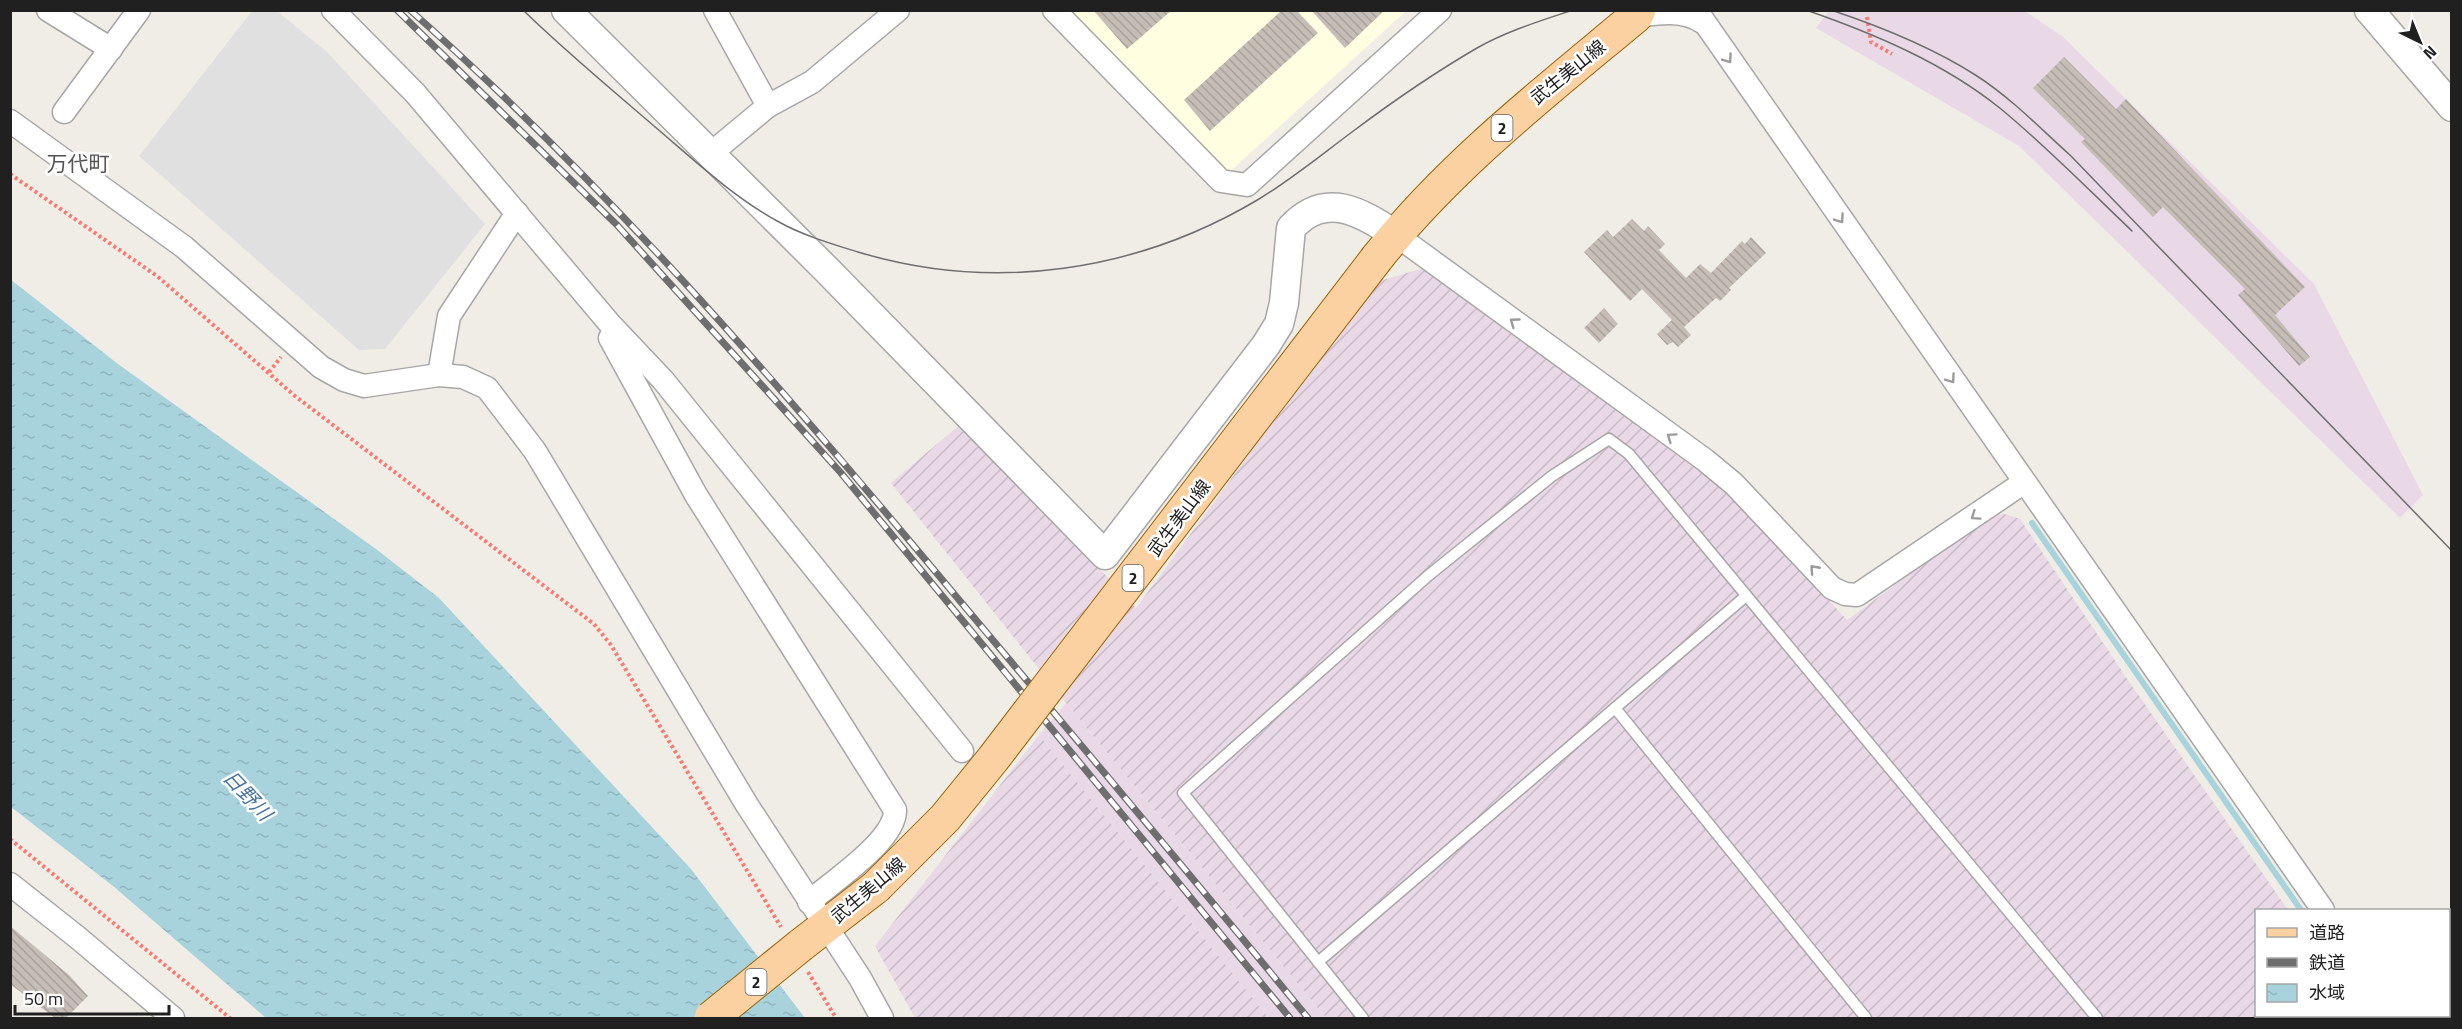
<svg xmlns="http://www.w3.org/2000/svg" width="2462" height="1029" viewBox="0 0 2462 1029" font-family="'Titillium Web','Noto Sans JP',sans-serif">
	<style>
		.industrial { fill: url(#industrial-furrows) }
		.education { fill: #fffee1 }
		.railway { fill: #e9d9e7 }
		.parking { fill: #e0e0e0 }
		.water { fill: url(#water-ripples) }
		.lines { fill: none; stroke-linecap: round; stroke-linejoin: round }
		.stream { stroke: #a8d3dd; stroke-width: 6 }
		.building { fill: url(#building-back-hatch) }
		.service-casing { stroke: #a7a7a7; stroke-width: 13 }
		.minor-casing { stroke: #a7a7a7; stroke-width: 25 }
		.tertiary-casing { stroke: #a7a7a7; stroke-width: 31 }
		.primary-casing { stroke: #9a6302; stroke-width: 35 }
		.path { stroke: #f87a70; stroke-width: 4; stroke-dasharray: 3 3; stroke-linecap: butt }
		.service { stroke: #fff; stroke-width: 10 }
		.minor { stroke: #fff; stroke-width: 22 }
		.tertiary { stroke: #fff; stroke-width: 28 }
		.primary { stroke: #fbd1a1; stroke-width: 33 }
		.tram { stroke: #6e6e6e; stroke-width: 1.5 }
		.rail-casing { stroke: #6e6e6e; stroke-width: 7 }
		.rail { stroke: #fff; stroke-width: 4.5; stroke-dasharray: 14; stroke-linecap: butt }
		.primary-bridge-casing { stroke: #9a6302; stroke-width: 35; stroke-linecap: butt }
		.primary-bridge { stroke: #fbd1a1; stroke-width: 33 }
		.oneway { stroke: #9b9b9b }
		.labels { text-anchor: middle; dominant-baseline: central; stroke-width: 5; stroke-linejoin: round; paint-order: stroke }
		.shield { fill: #fff; stroke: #636363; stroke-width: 1.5 }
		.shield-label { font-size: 16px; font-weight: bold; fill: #202020 }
		.street-label { font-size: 18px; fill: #202020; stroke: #fff }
		.water-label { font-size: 20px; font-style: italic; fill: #4676a0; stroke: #fff }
		.quarter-label { font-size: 21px; fill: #535353; stroke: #fff }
	</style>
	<defs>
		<pattern id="industrial-furrows" width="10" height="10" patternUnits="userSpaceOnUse" patternTransform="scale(1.5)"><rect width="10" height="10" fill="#e9d9e7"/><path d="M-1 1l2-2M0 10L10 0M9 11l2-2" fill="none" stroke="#c8bac6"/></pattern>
		<pattern id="water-ripples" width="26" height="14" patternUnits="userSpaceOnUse" patternTransform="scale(1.5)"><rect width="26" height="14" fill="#a8d3dd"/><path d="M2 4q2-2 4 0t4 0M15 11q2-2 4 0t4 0" fill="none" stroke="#90b5bd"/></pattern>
		<pattern id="building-back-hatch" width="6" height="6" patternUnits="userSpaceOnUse" patternTransform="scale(1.5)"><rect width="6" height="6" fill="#c5bdb6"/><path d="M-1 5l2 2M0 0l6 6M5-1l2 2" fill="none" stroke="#a9a29c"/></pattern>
	</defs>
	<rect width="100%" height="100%" fill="#f0ede7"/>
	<g class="industrial">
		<path d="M 1424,268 L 1726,488 L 1847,620 L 1991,515 L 2005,514 L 2020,519 L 2126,677 L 2288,910 L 2256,910 L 2256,1016 L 2361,1016 L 2363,1018 L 1326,1018 L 1066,703 L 891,483 L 963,422 L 1136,608 L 1376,282 Z"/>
		<path d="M 1039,735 L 1269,1018 L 915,1018 L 875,946 Z"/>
	</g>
	<path class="education" d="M 1060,11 L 1406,11 L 1225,176 Z"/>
	<g class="railway">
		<path d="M 2023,10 L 2062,36 L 2314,284 L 2423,495 L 2400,518 L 2019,146 L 1816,28 L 1829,11 Z"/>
		<path d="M 1066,703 L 1326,1018 L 1269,1018 L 1039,735 Z"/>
	</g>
	<path class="parking" d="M 252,11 L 277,11 L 328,53 L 485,224 L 385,349 L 359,350 L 139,156 Z"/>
	<path class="water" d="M 10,279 L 118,364 L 376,549 L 439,598 L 691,869 L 805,1018 L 266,1018 L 113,886 L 11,807 Z"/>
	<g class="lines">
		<g class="stream">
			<path d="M 2032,523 L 2301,910"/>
			<path d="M 2375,1016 L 2377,1018"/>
		</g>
	</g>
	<g class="building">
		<path d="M 1093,10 L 1172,10 L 1127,49 Z"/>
		<path d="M 1282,10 L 1296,10 L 1318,33 L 1210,131 L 1184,100 Z"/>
		<path d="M 1311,10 L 1385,10 L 1345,48 Z"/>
		<path d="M 2064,57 L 2116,109 L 2126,99 L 2305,287 L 2275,315 L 2310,357 L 2299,366 L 2238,295 L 2245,289 L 2163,207 L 2153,217 L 2081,142 L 2085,139 L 2033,88 Z"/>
		<path d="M 1632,219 L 1644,231 L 1648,226 L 1665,244 L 1659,250 L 1686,278 L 1700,264 L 1711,273 L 1742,241 L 1745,244 L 1751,237 L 1766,253 L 1729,288 L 1731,290 L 1720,301 L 1716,298 L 1684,327 L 1691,335 L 1678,347 L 1673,342 L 1667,345 L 1657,334 L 1672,320 L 1642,289 L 1630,301 L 1584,252 L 1607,230 L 1613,237 Z"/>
		<path d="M 1604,308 L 1618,324 L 1599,343 L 1584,328 Z"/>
		<path d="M 10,926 L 69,975 L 88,996 L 66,1018 L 55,1018 L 10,984 Z"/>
	</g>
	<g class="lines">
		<defs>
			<g id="service">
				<path d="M 1615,708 L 1866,1018"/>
				<path d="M 1318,962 L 1746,596"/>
				<path d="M 1363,1018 L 1183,793 L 1429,575 L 1552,476 L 1609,439 L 1629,454 L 2097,1018"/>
			</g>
			<g id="minor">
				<path d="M 48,10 L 111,49"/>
				<path d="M 333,10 L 415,93 L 610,324 L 663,380 L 962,751"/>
				<path d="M 715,10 L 768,106"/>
				<path d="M 1054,10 L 1221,181 L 1247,185 L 1440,10"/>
				<path d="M 1696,10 L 2323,910"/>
				<path d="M 1636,16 C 1658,13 1683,9 1702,22"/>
				<path d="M 64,112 L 139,10"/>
				<path d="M 10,121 L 184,247 L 321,367 L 344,380 L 364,386 L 439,375 L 463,377 L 487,388 L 535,451 L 747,805 L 860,978 L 882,1018"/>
				<path d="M 709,155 L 768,106 L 812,82 L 898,10"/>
				<path d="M 1396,235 L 1705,460 L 1734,484 L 1832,588 L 1845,594 L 1857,595 L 2023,483"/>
				<path d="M 616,333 L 610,338 L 696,495 L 895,810 C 896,840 832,882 809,902"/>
				<path d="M 439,375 L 449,316 L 517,213"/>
				<path d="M 10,884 L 77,937 L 173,1018"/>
				<path d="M 2399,1016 L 2401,1018"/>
			</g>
			<g id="tertiary">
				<path d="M 566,10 L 828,271 L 1105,555 L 1266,345 L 1279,324 L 1284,303 L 1291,228 C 1326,190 1360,212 1396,235"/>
				<path d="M 2369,10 L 2452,107"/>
			</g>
			<g id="primary">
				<path d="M 1377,258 C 1451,165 1545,92 1636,16 L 1639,10"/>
				<path d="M 801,945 L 876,887"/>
			</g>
		</defs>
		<use href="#service" class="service-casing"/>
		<use href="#minor" class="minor-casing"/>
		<use href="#tertiary" class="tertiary-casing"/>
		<use href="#primary" class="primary-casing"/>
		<g class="path">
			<path d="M 1867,17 L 1871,42 L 1892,54"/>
			<path d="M 10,174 L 157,276 L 295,396 L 594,624 L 611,645 L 781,927"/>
			<path d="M 269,372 L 281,357"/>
			<path d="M 10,839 L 230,1018"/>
			<path d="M 808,972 L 836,1018"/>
		</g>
		<use href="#service" class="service"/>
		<use href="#minor" class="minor"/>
		<use href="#tertiary" class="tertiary"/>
		<use href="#primary" class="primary"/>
		<g class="tram">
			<path d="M 523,10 C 565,51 610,88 654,126 C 694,160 733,197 779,222 C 802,235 832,244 858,252 C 994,293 1137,272 1259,199 C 1292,179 1321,155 1352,132 C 1392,102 1434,73 1477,48 C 1507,31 1540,21 1573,10"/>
			<path d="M 1806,10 C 1875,34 1944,63 2001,109 C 2047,147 2089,190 2132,231"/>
			<path d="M 1831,10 C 1882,27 1932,47 1977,76 C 2011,98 2041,129 2071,156 L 2452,551"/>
		</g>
		<defs>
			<g id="rail">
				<path d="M 397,10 L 617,225 L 841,473 L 1290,1018"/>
				<path d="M 410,10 C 612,189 788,395 960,601 C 1077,740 1193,878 1308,1018"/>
			</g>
		</defs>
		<use href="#rail" class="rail-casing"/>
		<use href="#rail" class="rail"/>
		<defs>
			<g id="primary-bridge">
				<path d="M 876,887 L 945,818 L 993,759 L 1377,258"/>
				<path d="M 711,1018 L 801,945"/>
			</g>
		</defs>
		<use href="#primary-bridge" class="primary-bridge-casing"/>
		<use href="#primary-bridge" class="primary-bridge"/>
	</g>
	<defs><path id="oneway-chevron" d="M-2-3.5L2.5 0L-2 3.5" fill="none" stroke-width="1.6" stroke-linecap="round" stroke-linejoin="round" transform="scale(1.5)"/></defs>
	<g class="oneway">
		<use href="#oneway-chevron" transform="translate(1728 59) rotate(55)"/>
		<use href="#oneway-chevron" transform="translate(1840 219) rotate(55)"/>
		<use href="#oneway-chevron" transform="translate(1514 322) rotate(-144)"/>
		<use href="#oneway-chevron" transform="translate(1951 379) rotate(55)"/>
		<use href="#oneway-chevron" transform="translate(1671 437) rotate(-145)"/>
		<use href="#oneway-chevron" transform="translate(1975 516) rotate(145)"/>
		<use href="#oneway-chevron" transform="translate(1814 569) rotate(-132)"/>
	</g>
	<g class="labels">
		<g class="shield">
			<rect x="1491.5" y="115" width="21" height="26" rx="4.5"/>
			<rect x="1122.5" y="565" width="21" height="26" rx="4.5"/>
			<rect x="745.5" y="969" width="21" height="26" rx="4.5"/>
		</g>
		<g class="shield-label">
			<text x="1502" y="128">2</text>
			<text x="1133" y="578">2</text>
			<text x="756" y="982">2</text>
		</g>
		<g class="street-label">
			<text transform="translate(1568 72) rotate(-39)">武生美山線</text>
			<text transform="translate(1179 518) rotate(-53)">武生美山線</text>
			<text transform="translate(868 890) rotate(-40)">武生美山線</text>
		</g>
		<g class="water-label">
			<text transform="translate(248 795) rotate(47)">日野川</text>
		</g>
		<g class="quarter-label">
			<text x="78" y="163">万代町</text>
		</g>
	</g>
	<rect width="2462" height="1029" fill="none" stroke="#202020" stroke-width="24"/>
	<rect x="2255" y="909" width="195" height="108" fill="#ffffff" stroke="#a6a6a6" stroke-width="1.5"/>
	<rect x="2267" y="928" width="30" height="9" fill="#fbd1a1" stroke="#a6a6a6" stroke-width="1.5"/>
	<text x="2309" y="939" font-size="18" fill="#202020">道路</text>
	<rect x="2267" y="958" width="30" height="9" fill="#6e6e6e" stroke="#a6a6a6" stroke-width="1.5"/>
	<text x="2309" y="969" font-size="18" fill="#202020">鉄道</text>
	<rect x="2267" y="984" width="30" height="18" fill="url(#water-ripples)" stroke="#a6a6a6" stroke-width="1.5"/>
	<text x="2309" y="999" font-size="18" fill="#202020">水域</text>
	<g transform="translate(2420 42) rotate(137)" stroke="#ffffff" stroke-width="4.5" paint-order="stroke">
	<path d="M0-4.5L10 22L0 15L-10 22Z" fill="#202020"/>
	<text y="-9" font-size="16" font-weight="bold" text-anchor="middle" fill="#202020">N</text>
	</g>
	<path d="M15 1005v9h154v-9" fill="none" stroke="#202020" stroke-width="3"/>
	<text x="24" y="1005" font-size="18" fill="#202020" stroke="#ffffff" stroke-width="4.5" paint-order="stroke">50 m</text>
</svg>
